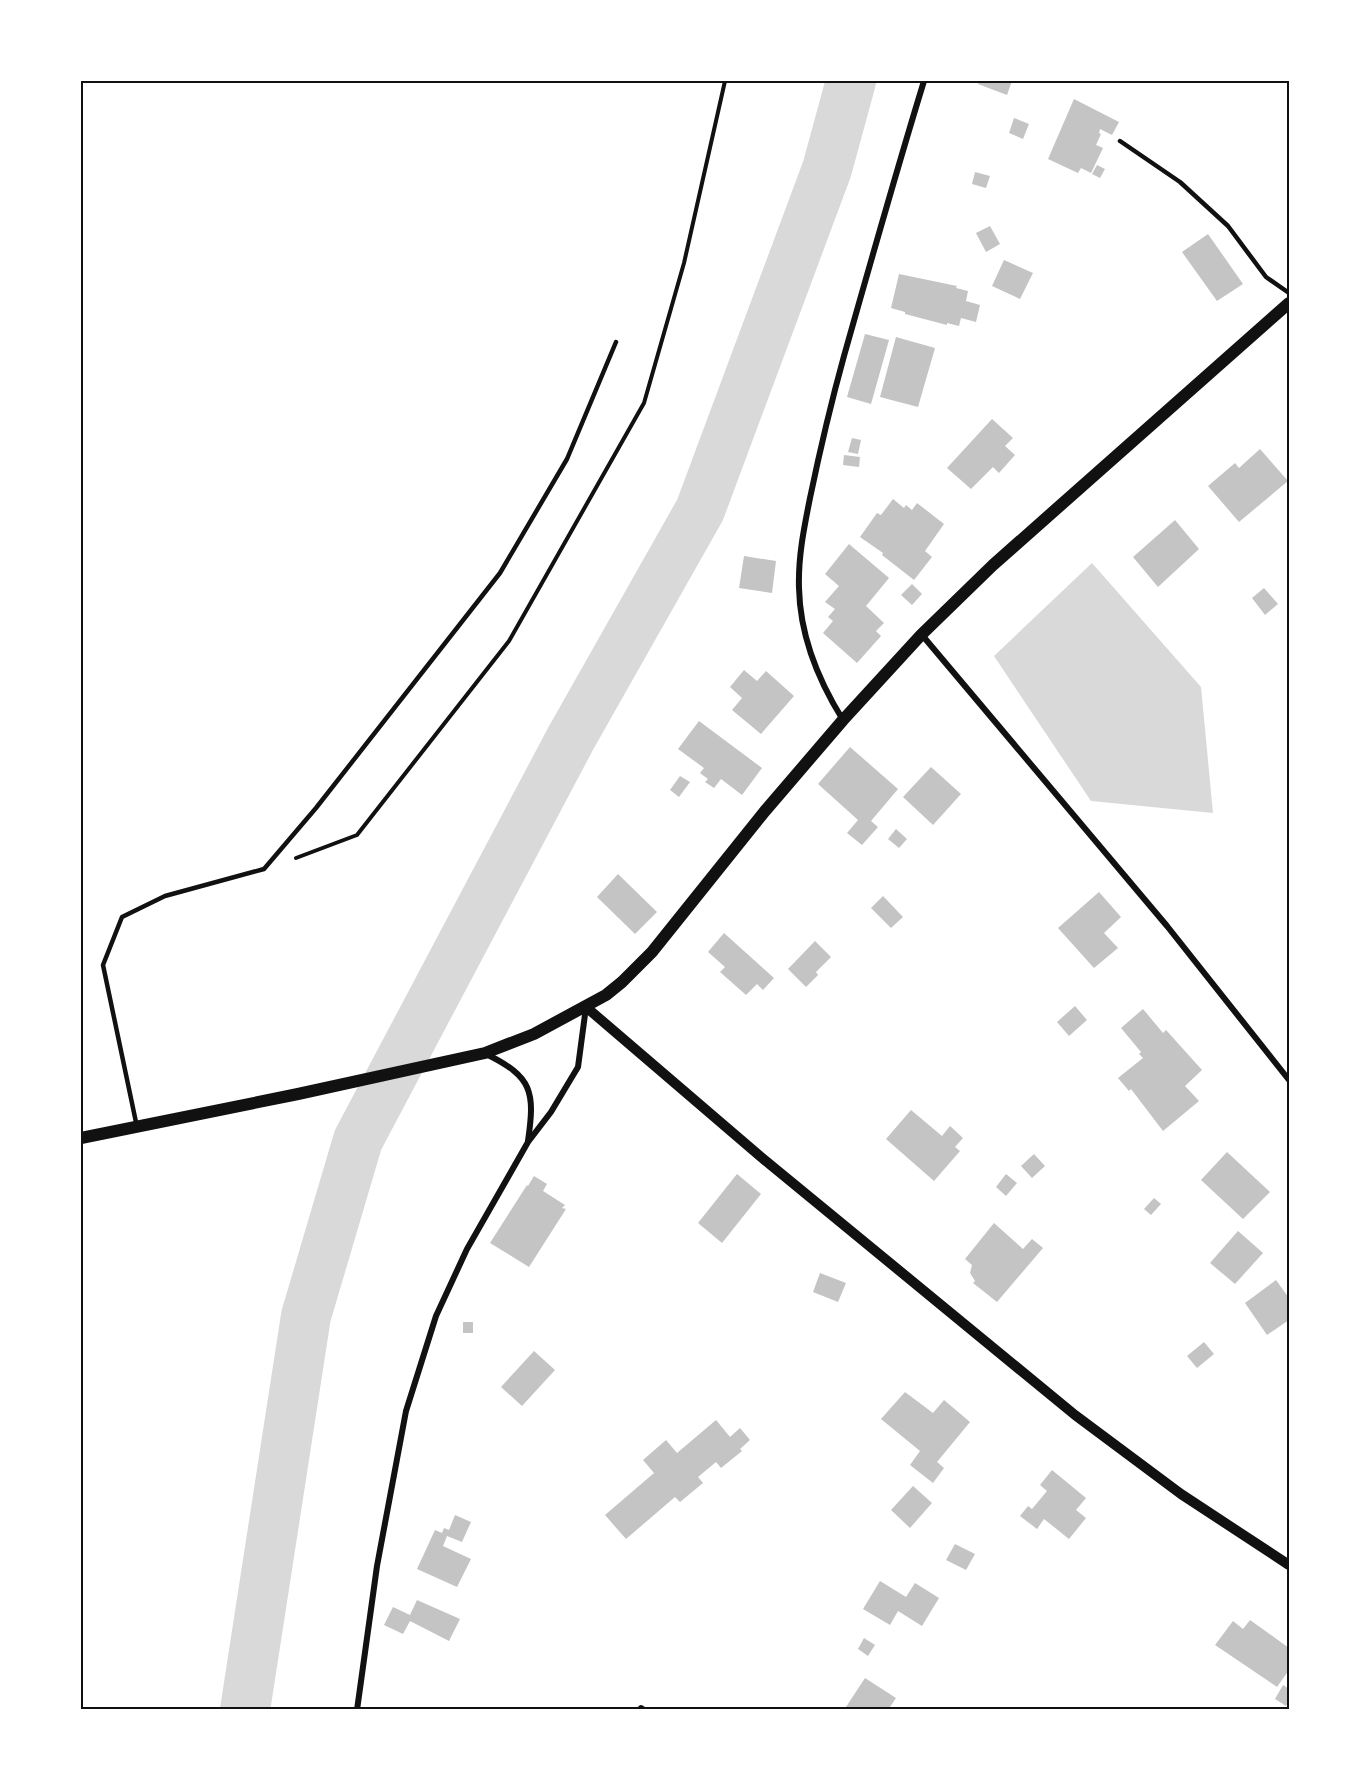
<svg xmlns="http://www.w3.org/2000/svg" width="1370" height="1791" viewBox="0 0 1370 1791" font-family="Figtree,sans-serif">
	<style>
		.water { fill: #d9d9d9 }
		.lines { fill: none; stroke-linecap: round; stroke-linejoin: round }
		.river { stroke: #d9d9d9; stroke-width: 50 }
		.building { fill: #c4c4c4 }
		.path { stroke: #111; stroke-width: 4 }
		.service { stroke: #111; stroke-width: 4.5 }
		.minor { stroke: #111; stroke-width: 6 }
		.tertiary { stroke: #111; stroke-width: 10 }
		.secondary { stroke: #111; stroke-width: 12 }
		.neatline { fill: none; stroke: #111; stroke-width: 2 }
	</style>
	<rect width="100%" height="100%" fill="#fff"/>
	<path class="water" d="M 1092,563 L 1201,687 L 1213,813 L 1091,801 L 994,656 Z"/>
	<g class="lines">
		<path class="river" d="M 245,1710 L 306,1316 L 358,1140 L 571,738 L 700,510 L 827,169 L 851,81"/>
	</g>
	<g class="building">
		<path d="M 979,81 L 1012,81 L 1007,95 L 978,84 Z"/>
		<path d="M 1074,99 L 1119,122 L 1112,135 L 1100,129 L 1099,133 L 1101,134 L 1096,145 L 1103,148 L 1091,173 L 1081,168 L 1078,173 L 1048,159 Z"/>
		<path d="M 1014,118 L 1029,124 L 1023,139 L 1009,133 Z"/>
		<path d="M 1097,165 L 1105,169 L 1100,178 L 1092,174 Z"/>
		<path d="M 975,172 L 990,176 L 986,188 L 972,184 Z"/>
		<path d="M 990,226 L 1000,244 L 986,252 L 976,233 Z"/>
		<path d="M 1208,234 L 1243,284 L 1217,301 L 1182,252 Z"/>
		<path d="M 1004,260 L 1033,273 L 1020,299 L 992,286 Z"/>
		<path d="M 899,274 L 957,286 L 956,288 L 968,291 L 966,301 L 980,305 L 976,322 L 961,318 L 959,326 L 947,323 L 947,325 L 905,314 L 905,312 L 891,308 Z"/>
		<path d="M 865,334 L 889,340 L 871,404 L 847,397 Z"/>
		<path d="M 896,337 L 935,348 L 918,407 L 880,397 Z"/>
		<path d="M 992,419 L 1013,438 L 1005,446 L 1015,455 L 999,473 L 993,467 L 971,489 L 947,468 Z"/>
		<path d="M 852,438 L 861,440 L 858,454 L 848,452 Z"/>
		<path d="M 1260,449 L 1288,481 L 1239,522 L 1208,486 L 1235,463 L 1239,468 Z"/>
		<path d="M 844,455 L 860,457 L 859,467 L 843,465 Z"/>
		<path d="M 893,499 L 904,508 L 906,505 L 912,510 L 917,503 L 944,524 L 925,551 L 932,557 L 914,580 L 882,555 L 883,553 L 860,537 L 877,513 L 881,515 Z"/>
		<path d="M 1175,520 L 1199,549 L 1158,587 L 1133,557 Z"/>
		<path d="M 849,544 L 889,578 L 866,606 L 884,623 L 876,631 L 881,636 L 857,663 L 823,633 L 833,621 L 828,617 L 835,609 L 825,602 L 839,586 L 825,574 Z"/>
		<path d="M 744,556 L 776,561 L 772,593 L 739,588 Z"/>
		<path d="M 912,584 L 922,594 L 912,605 L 901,595 Z"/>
		<path d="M 1264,588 L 1278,604 L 1265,615 L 1252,598 Z"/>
		<path d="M 744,670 L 757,681 L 766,671 L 794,696 L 761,734 L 732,710 L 742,698 L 730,687 Z"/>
		<path d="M 699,721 L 762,768 L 742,795 L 721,779 L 714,788 L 705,782 L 708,779 L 700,773 L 704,768 L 678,749 Z"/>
		<path d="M 850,747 L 898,789 L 871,821 L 878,827 L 862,845 L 847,833 L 858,820 L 818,784 Z"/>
		<path d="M 931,767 L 961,794 L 933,825 L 903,797 Z"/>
		<path d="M 680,776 L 690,782 L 679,797 L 670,790 Z"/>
		<path d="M 896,829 L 907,839 L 899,848 L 888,839 Z"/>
		<path d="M 618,874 L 657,912 L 635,934 L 597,897 Z"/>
		<path d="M 1099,892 L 1121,917 L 1104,933 L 1118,948 L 1094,968 L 1058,928 Z"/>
		<path d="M 883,896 L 903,917 L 891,928 L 871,908 Z"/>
		<path d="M 724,933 L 774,978 L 763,990 L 757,984 L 746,995 L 720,972 L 725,967 L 708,952 Z"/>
		<path d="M 815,941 L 831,957 L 816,972 L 818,975 L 806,987 L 788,969 Z"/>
		<path d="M 1075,1006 L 1087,1020 L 1069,1036 L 1057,1022 Z"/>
		<path d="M 1143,1009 L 1163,1033 L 1166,1030 L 1202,1070 L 1185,1086 L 1199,1101 L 1163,1131 L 1131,1089 L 1129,1091 L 1118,1078 L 1143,1058 L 1139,1054 L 1141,1052 L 1121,1028 Z"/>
		<path d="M 911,1110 L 942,1136 L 950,1126 L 963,1138 L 955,1147 L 960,1151 L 934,1181 L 886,1139 Z"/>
		<path d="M 1227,1152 L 1270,1192 L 1243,1219 L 1201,1180 Z"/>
		<path d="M 1034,1154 L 1045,1166 L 1032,1178 L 1021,1166 Z"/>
		<path d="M 737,1174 L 761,1194 L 722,1243 L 698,1223 Z"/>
		<path d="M 1006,1174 L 1017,1183 L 1006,1196 L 996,1187 Z"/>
		<path d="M 534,1176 L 547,1184 L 543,1191 L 565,1205 L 562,1208 L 566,1209 L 529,1267 L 490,1243 L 527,1185 L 528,1186 Z"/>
		<path d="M 1154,1198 L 1161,1204 L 1151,1215 L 1144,1209 Z"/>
		<path d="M 994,1223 L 1023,1249 L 1032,1239 L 1043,1248 L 997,1302 L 973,1283 L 975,1281 L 970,1273 L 972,1265 L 965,1259 Z"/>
		<path d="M 1238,1231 L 1263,1253 L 1235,1284 L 1210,1263 Z"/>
		<path d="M 820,1273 L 846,1283 L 838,1302 L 813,1292 Z"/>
		<path d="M 1276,1280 L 1289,1298 L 1289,1320 L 1267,1335 L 1245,1303 Z"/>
		<rect x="463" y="1322" width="10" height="11"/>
		<path d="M 1204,1342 L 1214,1354 L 1197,1368 L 1187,1356 Z"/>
		<path d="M 534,1351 L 555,1370 L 522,1406 L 501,1387 Z"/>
		<path d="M 905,1392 L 933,1413 L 944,1400 L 970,1422 L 937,1462 L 944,1468 L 933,1483 L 910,1465 L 920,1451 L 881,1419 Z"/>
		<path d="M 716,1420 L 730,1437 L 740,1428 L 750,1440 L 740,1449 L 742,1451 L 721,1468 L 716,1462 L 698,1477 L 703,1483 L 680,1502 L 675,1497 L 626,1539 L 605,1515 L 654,1473 L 643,1460 L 666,1440 L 677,1453 Z"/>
		<path d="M 1052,1470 L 1086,1498 L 1076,1510 L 1086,1518 L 1069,1539 L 1044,1519 L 1037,1529 L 1020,1516 L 1028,1506 L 1032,1509 L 1047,1491 L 1040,1485 Z"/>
		<path d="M 913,1486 L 932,1503 L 910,1528 L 891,1510 Z"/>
		<path d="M 455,1515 L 471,1522 L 462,1542 L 447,1536 L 443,1546 L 471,1559 L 457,1587 L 417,1569 L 435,1530 L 442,1533 L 444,1528 L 449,1530 Z"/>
		<path d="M 955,1544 L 975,1554 L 966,1570 L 946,1560 Z"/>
		<path d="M 880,1581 L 906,1597 L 915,1583 L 939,1598 L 922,1626 L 898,1611 L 890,1625 L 863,1609 Z"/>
		<path d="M 417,1600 L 460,1619 L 449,1641 L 410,1621 L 403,1634 L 384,1625 L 393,1607 L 410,1615 Z"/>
		<path d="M 1250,1620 L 1289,1648 L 1287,1651 L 1289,1652 L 1289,1670 L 1277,1687 L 1215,1645 L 1233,1621 L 1243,1629 Z"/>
		<path d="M 864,1638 L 875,1645 L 868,1656 L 858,1649 Z"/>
		<path d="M 865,1678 L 896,1698 L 888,1710 L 844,1710 Z"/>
		<path d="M 1283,1685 L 1289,1689 L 1289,1701 L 1286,1706 L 1275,1699 Z"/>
	</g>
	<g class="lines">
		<path class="path" d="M 296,858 L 357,835 L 509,641 L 644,403 L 684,263 L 725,81"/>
		<g class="service">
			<path d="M 1120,141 L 1180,182 L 1228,226 L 1266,277 L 1289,293"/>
			<path d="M 137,1127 L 103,965 L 122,917 L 165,896 L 264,869 L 316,808 L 500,573 L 567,459 L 616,342"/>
		</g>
		<g class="minor">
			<path d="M 922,635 L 1167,926 L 1289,1080"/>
			<path d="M 843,720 C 818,680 800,635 799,588 C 798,557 804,528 810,498 C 820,450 831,403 844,356 C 870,264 896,172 924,81"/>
			<path d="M 486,1054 C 533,1077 535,1092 528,1141"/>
			<path d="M 357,1710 L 377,1566 L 406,1411 L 436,1316 L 467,1249 L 528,1142 L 551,1112 L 578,1067 L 586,1007"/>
			<path d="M 639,1710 L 641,1708 L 644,1710"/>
		</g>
		<path class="tertiary" d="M 586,1007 L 761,1157 L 1075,1415 L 1181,1494 L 1289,1565"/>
		<path class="secondary" d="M 81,1138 L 298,1094 L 485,1053 L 534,1034 L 606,995 L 622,982 L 652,952 L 765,811 L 843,720 L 921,635 L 993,565 L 1289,303"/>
	</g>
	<rect width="1370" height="1791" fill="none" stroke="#ffffff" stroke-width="165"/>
	<rect x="82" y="82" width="1206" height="1626" class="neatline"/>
</svg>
